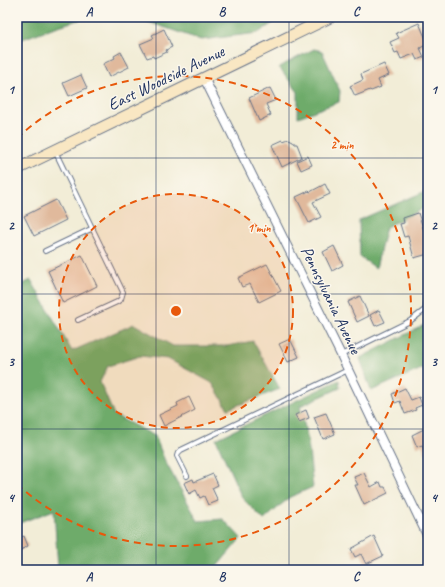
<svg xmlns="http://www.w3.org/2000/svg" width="445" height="587" viewBox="0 0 445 587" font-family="Caveat,sans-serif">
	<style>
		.forest { fill: #6eab6b; stroke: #446d64 }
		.building { fill: #e0b99c }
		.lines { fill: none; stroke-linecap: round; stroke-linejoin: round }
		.service-casing { stroke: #667288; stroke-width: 6 }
		.minor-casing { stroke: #667288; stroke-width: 10 }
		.secondary-casing { stroke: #667288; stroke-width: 13 }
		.service { stroke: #fff; stroke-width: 4 }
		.minor { stroke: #fff; stroke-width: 8 }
		.secondary { stroke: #f9e7c3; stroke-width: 11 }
		.grid { fill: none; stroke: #1b2f5e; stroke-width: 1; stroke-opacity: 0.55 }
		.ring { fill: none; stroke: #e8590c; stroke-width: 2; stroke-dasharray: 7 5 }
		.labels { text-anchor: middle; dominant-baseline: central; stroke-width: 3; stroke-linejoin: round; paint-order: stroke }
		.street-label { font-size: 17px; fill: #1b2f5e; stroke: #fbf7ec }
		.centre { fill: #e8590c; stroke: #fbf7ec; stroke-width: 2 }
		.ring-label { font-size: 12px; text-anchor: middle; font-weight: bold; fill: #e8590c; stroke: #fbf7ec; stroke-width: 3; stroke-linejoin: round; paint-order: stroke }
		.neatline { fill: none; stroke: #1b2f5e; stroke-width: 1.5 }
		.grid-label { font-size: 13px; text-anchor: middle; font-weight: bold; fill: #1b2f5e }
	</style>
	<rect width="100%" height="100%" fill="#fbf7ec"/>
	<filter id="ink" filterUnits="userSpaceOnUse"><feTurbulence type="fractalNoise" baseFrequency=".025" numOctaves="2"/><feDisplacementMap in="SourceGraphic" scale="8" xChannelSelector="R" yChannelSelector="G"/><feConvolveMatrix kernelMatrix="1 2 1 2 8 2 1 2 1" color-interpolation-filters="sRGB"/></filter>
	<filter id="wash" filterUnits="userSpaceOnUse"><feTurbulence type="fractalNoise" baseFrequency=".012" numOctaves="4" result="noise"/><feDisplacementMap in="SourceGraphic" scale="16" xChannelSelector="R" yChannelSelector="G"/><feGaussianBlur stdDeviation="0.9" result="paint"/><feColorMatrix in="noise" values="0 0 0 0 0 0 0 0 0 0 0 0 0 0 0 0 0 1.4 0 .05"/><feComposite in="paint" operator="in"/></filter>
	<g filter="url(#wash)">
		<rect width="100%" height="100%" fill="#f2edd7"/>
		<g class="forest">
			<path d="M 17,17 L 88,17 L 52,28 L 17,41 Z"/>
			<path d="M 134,17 L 282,17 L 258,33 L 201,40 Z"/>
			<path d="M 314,49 L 322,51 L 340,91 L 339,102 L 298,117 L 298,92 L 279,67 Z"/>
			<path d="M 428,190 L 428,206 L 386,227 L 376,268 L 360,257 L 359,220 Z"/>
			<path d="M 31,280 L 72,351 L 134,324 L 173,346 L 227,346 L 253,341 L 280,389 L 228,409 L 212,383 L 168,359 L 140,356 L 108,366 L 100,382 L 114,415 L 155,436 L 165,461 L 198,521 L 223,519 L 241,538 L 214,570 L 56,570 L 58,568 L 54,510 L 17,524 L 17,287 Z"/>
			<path d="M 428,323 L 428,367 L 426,367 L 371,391 L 360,358 Z"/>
			<path d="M 339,380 L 340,388 L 300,406 L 308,441 L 313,487 L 290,497 L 264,520 L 242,498 L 216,439 Z"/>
		</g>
		<g id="blocks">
			<g class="building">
				<path d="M 419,23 L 428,44 L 420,48 L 424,57 L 417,60 L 414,54 L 401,59 L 398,52 L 395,53 L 390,42 L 399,38 L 396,33 Z"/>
				<path d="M 164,29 L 172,47 L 166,50 L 167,52 L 154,58 L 153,56 L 147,58 L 140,44 L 154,38 L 152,35 Z"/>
				<path d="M 121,52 L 129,67 L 109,77 L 103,64 L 115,58 L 114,56 Z"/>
				<path d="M 384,64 L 389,75 L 378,80 L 381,87 L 371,91 L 370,90 L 355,96 L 350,86 L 363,80 L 361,74 Z"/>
				<path d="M 81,75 L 87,88 L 69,96 L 63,83 Z"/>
				<path d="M 270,88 L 276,100 L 266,104 L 271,115 L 259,121 L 249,98 Z"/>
				<path d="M 289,139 L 293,141 L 295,144 L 297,144 L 302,157 L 282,167 L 272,145 L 283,140 L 283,141 Z"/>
				<path d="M 308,156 L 312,165 L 301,170 L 297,161 Z"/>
				<path d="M 325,184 L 330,194 L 313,202 L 321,217 L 309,223 L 296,197 L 309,191 L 310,192 Z"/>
				<path d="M 56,200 L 66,220 L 34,236 L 24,216 Z"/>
				<path d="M 418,213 L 428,243 L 428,254 L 414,258 L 408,236 L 404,237 L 400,224 L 404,223 L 403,218 Z"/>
				<path d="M 334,246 L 343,265 L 332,271 L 323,252 Z"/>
				<path d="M 82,255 L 97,286 L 63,303 L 48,271 Z"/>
				<path d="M 267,264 L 281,291 L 259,302 L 250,284 L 242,287 L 238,278 Z"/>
				<path d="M 360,296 L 369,316 L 357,322 L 348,302 Z"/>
				<path d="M 379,310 L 385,322 L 375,326 L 370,315 Z"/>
				<path d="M 290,339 L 299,357 L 288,362 L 279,344 Z"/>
				<path d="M 405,388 L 411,400 L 419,397 L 422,405 L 415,408 L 416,410 L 405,414 L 400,401 L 395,403 L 392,394 Z"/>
				<path d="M 189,397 L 195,410 L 164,426 L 159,415 L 178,406 L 177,403 Z"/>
				<path d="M 306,410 L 309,418 L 299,422 L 295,415 Z"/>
				<path d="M 326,413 L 335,434 L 323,439 L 314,417 Z"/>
				<path d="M 424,429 L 425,433 L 428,432 L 428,458 L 422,445 L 417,447 L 412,435 Z"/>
				<path d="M 364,473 L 371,487 L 380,482 L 382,487 L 385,487 L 388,493 L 364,505 L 355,485 L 358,485 L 354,477 Z"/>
				<path d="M 213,474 L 218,485 L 212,488 L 218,501 L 208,505 L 204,496 L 200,498 L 196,490 L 189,494 L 184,483 L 193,479 L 194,482 Z"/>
				<path d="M 24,536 L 28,546 L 17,552 L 17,539 Z"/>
				<path d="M 374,536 L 383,556 L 366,564 L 361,554 L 355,557 L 351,549 Z"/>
			</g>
		</g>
	</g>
	<g filter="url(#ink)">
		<use href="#blocks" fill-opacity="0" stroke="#667288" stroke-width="1"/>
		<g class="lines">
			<defs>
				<g id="service">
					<path d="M 305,17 L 310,26"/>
					<path d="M 55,151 L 123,292 L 121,299 L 117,302 L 78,320"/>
					<path d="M 45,251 L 93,228"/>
					<path d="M 341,355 L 410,321 L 426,309 L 426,304"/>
					<path d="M 187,476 L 177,456 L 178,453 L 181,450 L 348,370"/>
				</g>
				<path id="minor" d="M 204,78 L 341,355 L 428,537"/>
				<path id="secondary" d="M 17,169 L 330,17"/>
			</defs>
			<use href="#service" class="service-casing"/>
			<use href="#minor" class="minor-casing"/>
			<use href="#secondary" class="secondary-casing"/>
			<use href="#service" class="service"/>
			<use href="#minor" class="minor"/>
			<use href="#secondary" class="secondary"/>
		</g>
	</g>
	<path class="grid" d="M 156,17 L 156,570M 289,17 L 289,570M 17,158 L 428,158M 17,294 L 428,294M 17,429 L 428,429"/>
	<circle cx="176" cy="311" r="117" fill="#e8590c" fill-opacity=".12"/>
	<g class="ring">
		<circle cx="176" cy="311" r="117"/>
		<path d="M17 138A235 235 0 1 1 17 484"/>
	</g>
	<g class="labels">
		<g class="street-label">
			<text transform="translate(166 78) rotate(-26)">East Woodside Avenue</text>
			<text transform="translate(331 300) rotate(64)">Pennsylvania Avenue</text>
		</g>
	</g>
	<circle cx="176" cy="311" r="6" class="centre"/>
	<g class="ring-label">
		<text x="342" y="149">2 min</text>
		<text x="259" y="232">1 min</text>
	</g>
	<rect width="445" height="587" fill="none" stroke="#fbf7ec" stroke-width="44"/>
	<rect x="22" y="22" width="401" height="543" class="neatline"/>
	<g class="grid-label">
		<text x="89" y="16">A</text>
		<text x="222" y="16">B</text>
		<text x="356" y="16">C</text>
		<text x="11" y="94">1</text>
		<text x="434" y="94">1</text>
		<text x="11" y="230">2</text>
		<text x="434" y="230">2</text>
		<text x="11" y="366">3</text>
		<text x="434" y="366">3</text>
		<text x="11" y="502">4</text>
		<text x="434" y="502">4</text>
		<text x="89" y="581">A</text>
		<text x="222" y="581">B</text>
		<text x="356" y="581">C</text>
	</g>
</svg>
